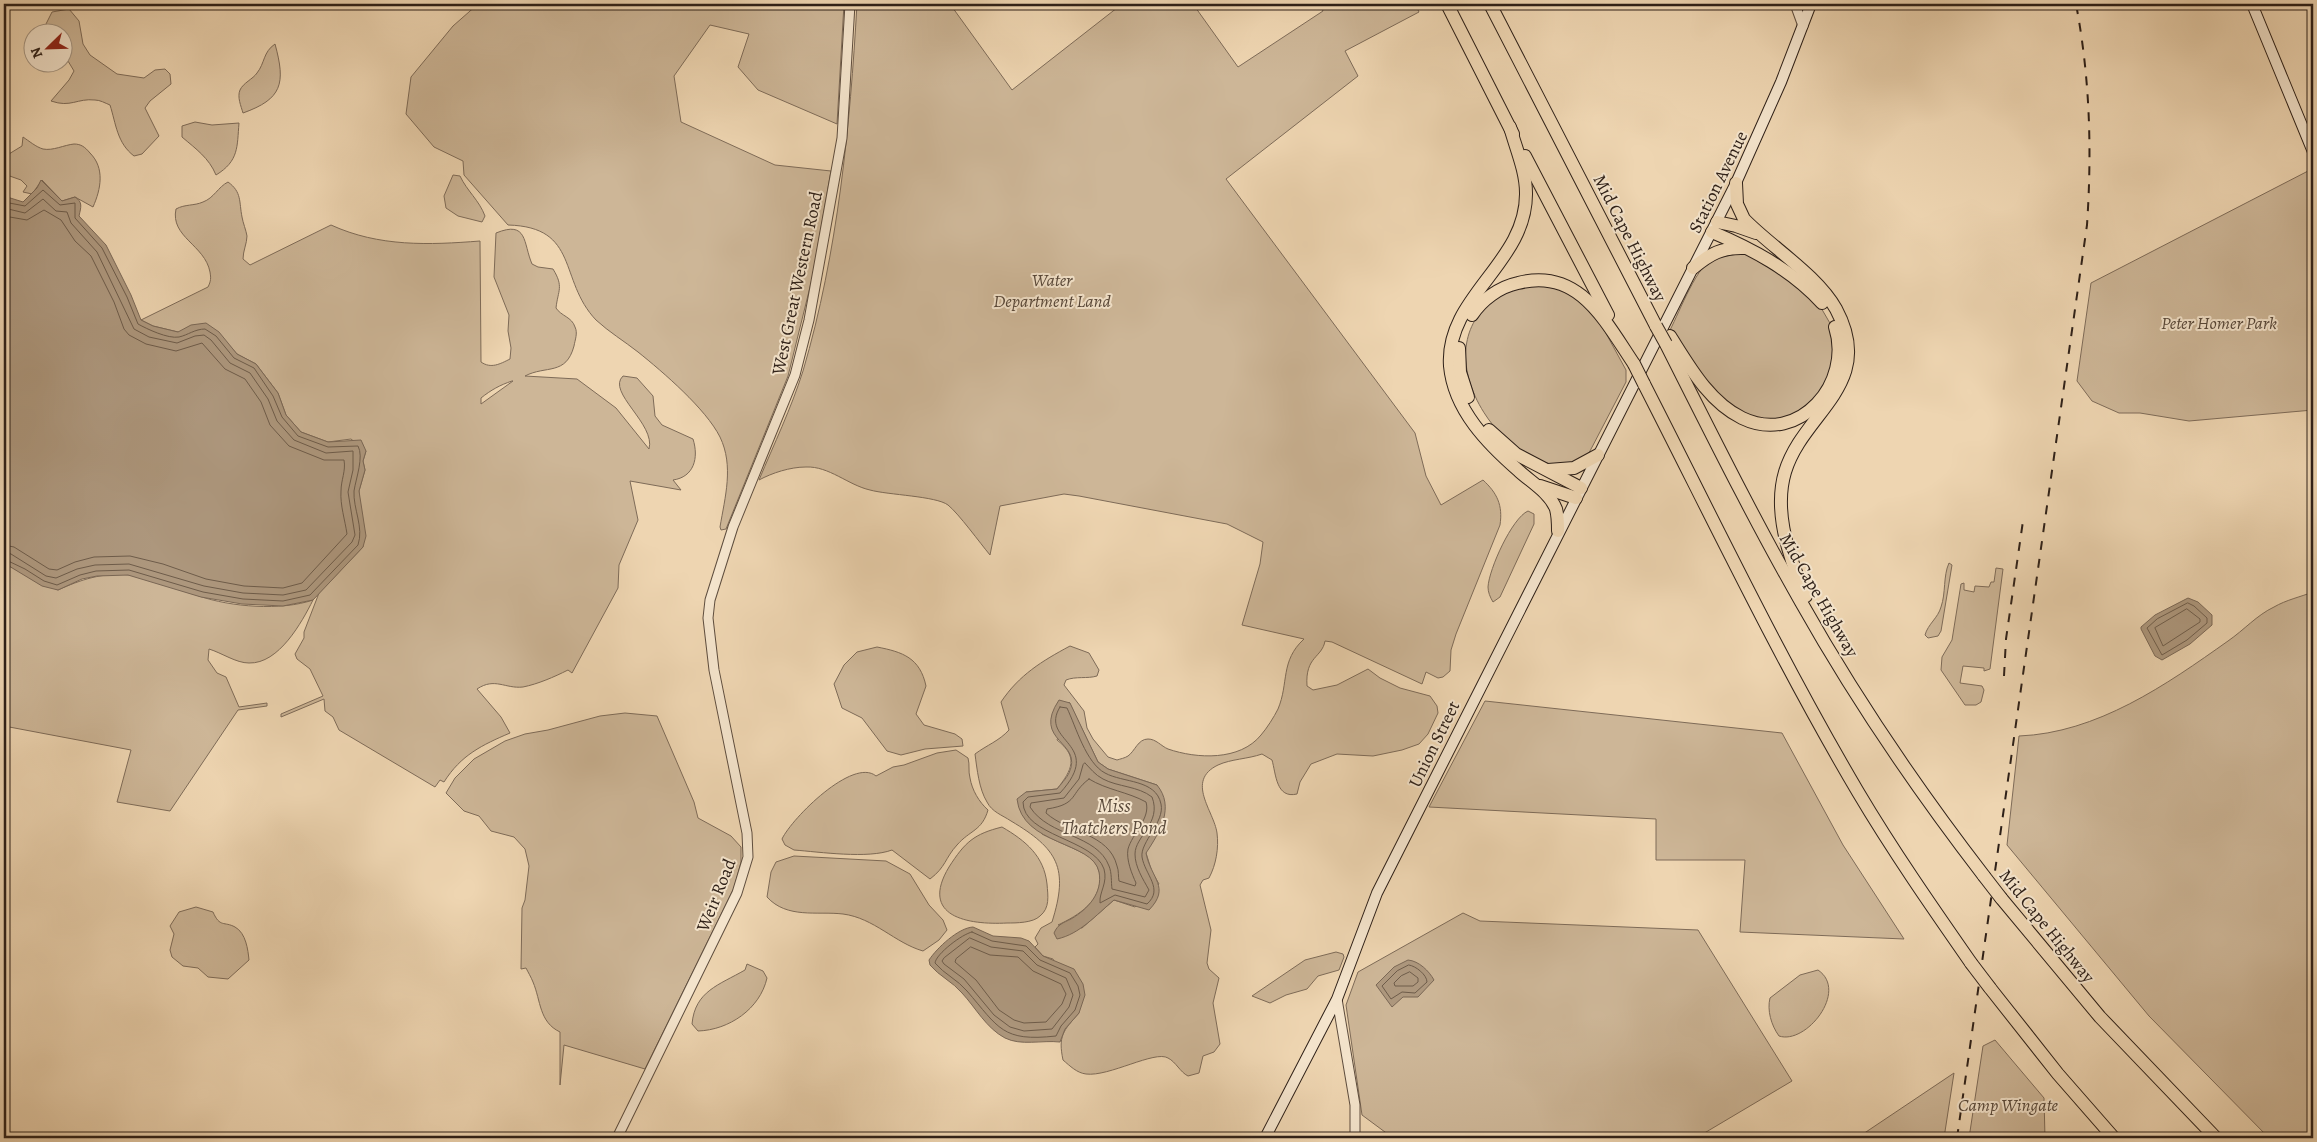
<svg xmlns="http://www.w3.org/2000/svg" width="2317" height="1142" viewBox="0 0 2317 1142" font-family="Alegreya,serif">
	<style>
		.green { fill: #cdb697; stroke: #7e6b58; fill-rule: evenodd }
		.water { fill: #ad977d; stroke: #7a6755 }
		.lines { fill: none; stroke-linecap: round; stroke-linejoin: round }
		.shore { stroke: #6e5c4a; stroke-width: 1 }
		.tertiary-casing { stroke: #5e4d3e; stroke-width: 11 }
		.secondary-casing { stroke: #2e2018; stroke-width: 12 }
		.motorway-casing { stroke: #2e2018; stroke-width: 14 }
		.tertiary { stroke: #f4e4cc; stroke-width: 9 }
		.secondary { stroke: #f4e4cc; stroke-width: 10 }
		.motorway { stroke: #eed5b1; stroke-width: 12 }
		.rail { stroke: #2e2018; stroke-width: 2; stroke-dasharray: 9 9; stroke-linecap: butt }
		.motorway-bridge-casing { stroke: #2e2018; stroke-width: 14; stroke-linecap: butt }
		.motorway-bridge { stroke: #eed5b1; stroke-width: 12 }
		.labels { text-anchor: middle; dominant-baseline: central; stroke-width: 4; stroke-linejoin: round; paint-order: stroke }
		.street-label { font-size: 18px; fill: #2e2018; stroke: #f4e4cc }
		.park-label { font-size: 18px; font-style: italic; fill: #564638; stroke: #f4e4cc }
		.water-label { font-size: 19px; font-style: italic; fill: #5a4a3b; stroke: #f4e4cc }
	</style>
	<rect width="100%" height="100%" fill="#eed5b1"/>
	<filter id="stains"><feTurbulence type="fractalNoise" baseFrequency=".004" numOctaves="4"/><feColorMatrix values="0 0 0 0 .2 0 0 0 0 .09 0 0 0 0 .02 0 0 0 .5 -.17"/></filter>
	<radialGradient id="worn" r=".72"><stop offset=".6" stop-color="#630" stop-opacity="0"/><stop offset="1" stop-color="#630" stop-opacity=".3"/></radialGradient>
	<g class="green">
		<path d="M 478,4 L 844,4 L 837,124 L 758,90 L 738,67 L 749,34 L 710,25 L 674,76 L 681,122 L 775,165 L 831,171 L 812,279 L 788,376 L 726,529 L 721,530 L 720,527 C 725,497 734,466 720,437 C 706,409 663,372 638,352 C 624,341 609,332 596,320 C 558,280 580,227 508,225 L 464,175 L 463,161 L 434,147 L 406,114 L 411,77 L 453,26 Z"/>
		<path d="M 857,4 L 950,4 L 1012,90 L 1122,4 L 1193,4 L 1238,67 L 1323,11 L 1320,4 L 1415,4 L 1419,12 L 1345,51 L 1358,76 L 1226,179 L 1415,433 L 1426,476 L 1441,505 L 1483,480 C 1497,493 1503,505 1500,525 L 1456,634 L 1451,650 L 1450,671 L 1443,677 L 1438,678 L 1426,672 L 1422,684 L 1332,642 L 1325,641 C 1322,658 1305,656 1307,686 L 1313,690 L 1337,685 L 1368,669 L 1380,678 L 1400,688 L 1430,696 L 1437,706 L 1438,713 L 1428,734 L 1419,744 L 1402,750 L 1373,756 L 1337,754 L 1311,764 L 1300,782 L 1297,794 C 1276,799 1276,774 1272,760 L 1262,754 C 1248,759 1231,759 1218,765 C 1185,781 1214,811 1217,833 C 1219,848 1216,865 1209,878 L 1203,880 L 1200,885 L 1211,930 L 1207,963 L 1209,969 L 1219,978 L 1213,1003 L 1220,1044 L 1214,1052 L 1203,1056 L 1199,1073 L 1188,1076 C 1180,1072 1176,1062 1168,1058 C 1155,1050 1109,1077 1086,1074 C 1077,1073 1070,1066 1063,1060 C 1058,1036 1063,1031 1079,1013 L 1053,959 L 1043,956 L 1035,947 L 1038,944 L 1035,938 L 1041,928 L 1052,922 C 1069,868 1058,849 1011,821 C 1002,815 992,812 987,802 C 979,789 977,769 975,754 C 987,745 999,741 1009,730 L 1001,702 C 1019,675 1042,661 1070,646 L 1089,653 L 1099,670 L 1097,676 C 1087,679 1076,676 1066,680 L 1064,685 L 1084,711 L 1087,728 L 1093,739 L 1108,757 L 1117,760 C 1120,759 1125,758 1128,756 C 1135,751 1138,739 1148,739 C 1156,739 1161,746 1168,749 C 1197,759 1240,761 1261,735 C 1267,728 1274,717 1278,709 C 1289,683 1280,661 1304,639 L 1242,625 L 1260,564 L 1263,542 L 1227,524 L 1079,496 L 1064,494 L 1000,506 L 990,555 C 980,543 959,514 948,505 C 936,496 888,495 870,490 C 848,485 829,466 806,467 C 790,467 772,473 759,480 C 774,444 791,409 803,371 C 838,252 850,127 857,4 ZM 1069,702 L 1098,762 L 1108,769 L 1157,785 L 1146,853 L 1152,872 L 1159,884 L 1135,907 L 1114,900 L 1082,928 L 1058,925 C 1079,915 1102,901 1100,875 C 1099,870 1096,862 1091,858 C 1086,853 1051,839 1042,834 L 1026,792 L 1057,789 C 1072,770 1079,757 1057,740 Z"/>
		<path d="M 69,9 L 79,21 L 83,44 L 90,55 L 117,74 L 144,78 L 155,70 L 165,69 L 170,74 L 171,84 L 150,101 L 145,108 L 159,136 L 142,154 L 134,156 C 117,143 116,124 110,105 C 105,103 100,100 95,100 C 77,98 71,108 51,101 L 69,80 L 74,71 L 68,61 L 63,58 L 62,32 L 48,32 L 46,24 L 52,12 Z"/>
		<path d="M 275,44 C 286,84 282,99 243,113 C 241,106 237,97 240,90 C 243,83 253,79 257,73 C 265,63 263,52 275,44 Z"/>
		<path d="M 195,122 L 212,125 L 239,123 C 237,147 239,161 216,175 C 209,158 196,149 182,137 L 182,126 Z"/>
		<path d="M 23,137 C 29,141 36,147 43,149 C 53,151 64,145 74,144 C 81,144 85,147 90,153 C 105,168 101,189 93,207 L 75,197 L 62,201 L 42,180 L 32,194 L 23,192 L 27,186 L 21,180 L 4,174 L 4,157 L 22,146 Z"/>
		<path d="M 2310,170 L 2313,179 L 2313,410 L 2189,421 L 2140,413 L 2119,413 L 2092,401 L 2077,381 L 2091,283 Z"/>
		<path d="M 453,175 L 460,176 C 467,191 479,200 485,216 L 482,222 L 458,216 L 446,208 L 444,196 Z"/>
		<path d="M 228,182 C 242,192 239,202 242,217 C 243,223 246,230 247,236 C 247,243 243,251 243,259 L 250,265 L 331,225 C 379,247 429,245 480,241 L 481,362 C 491,369 500,364 510,359 L 511,348 L 508,331 L 509,315 L 494,277 L 496,233 C 528,220 523,243 532,264 L 538,267 L 553,269 C 564,287 558,290 556,308 C 561,316 572,317 575,327 C 578,333 575,340 574,346 C 566,376 546,365 525,376 L 577,379 L 616,408 L 649,449 C 656,424 606,392 623,376 L 637,378 L 653,396 L 655,416 L 662,425 L 693,439 C 699,458 694,477 673,480 L 681,490 L 630,481 L 638,520 L 619,565 L 618,588 L 572,673 L 568,670 C 554,677 538,684 523,687 C 505,689 495,677 477,689 L 501,717 L 510,733 C 482,745 461,755 444,782 L 440,780 L 435,787 L 339,730 L 333,717 L 325,711 L 324,699 L 281,717 L 281,714 L 323,696 L 310,669 L 297,659 L 295,654 L 304,638 L 304,632 L 319,593 L 363,547 L 359,491 L 365,470 L 363,461 L 366,451 L 351,439 L 328,442 L 301,432 L 286,415 L 278,393 L 256,364 L 237,354 L 228,344 L 153,326 L 141,320 L 208,287 C 211,281 211,278 210,272 C 205,245 170,237 176,209 C 185,204 194,206 203,202 C 214,198 218,187 228,182 ZM 512,381 L 513,381 L 481,404 L 481,398 C 491,390 500,385 512,381 Z"/>
		<path d="M 1743,252 L 1801,287 L 1820,306 L 1831,325 L 1835,359 L 1822,392 L 1792,416 L 1776,420 L 1757,419 L 1742,414 L 1723,401 L 1696,369 L 1670,330 C 1680,311 1697,264 1716,256 C 1724,253 1735,253 1743,252 Z"/>
		<path d="M 1539,284 L 1563,289 L 1596,315 L 1626,370 L 1626,382 L 1590,451 C 1541,505 1430,387 1477,317 C 1482,308 1490,300 1498,295 C 1509,288 1527,287 1539,284 Z"/>
		<path d="M 1528,511 L 1534,514 L 1534,524 L 1500,597 L 1493,602 C 1490,597 1488,592 1488,587 C 1489,569 1512,518 1528,511 Z"/>
		<path d="M 4,563 L 58,590 C 80,580 103,572 129,575 C 152,578 176,589 199,596 C 231,607 281,611 313,600 C 302,622 279,664 249,663 C 236,663 222,653 209,649 L 208,660 L 217,673 L 226,677 L 239,707 L 267,703 L 267,706 L 238,710 L 170,811 L 117,802 L 131,750 L 4,726 Z"/>
		<path d="M 1949,563 L 1952,565 L 1941,631 L 1938,636 L 1928,638 L 1925,635 C 1928,624 1938,618 1941,607 C 1946,593 1943,576 1949,563 Z"/>
		<path d="M 1996,568 L 2003,569 L 1990,669 L 1984,671 L 1984,668 L 1963,666 L 1960,683 L 1982,686 L 1984,690 L 1981,702 L 1976,705 L 1965,705 L 1941,670 L 1942,657 L 1952,640 L 1961,584 L 1964,583 L 1964,590 L 1974,592 L 1975,586 L 1989,587 L 1991,582 L 1994,582 Z"/>
		<path d="M 2313,592 L 2313,1138 L 2269,1138 L 2149,1016 L 2007,845 L 2019,736 C 2097,733 2166,685 2228,641 C 2244,630 2257,615 2274,607 C 2286,600 2300,597 2313,592 Z"/>
		<path d="M 877,647 C 903,652 920,658 926,686 L 916,714 L 924,725 L 955,734 L 962,739 L 963,746 L 925,749 L 901,755 L 887,751 L 862,718 L 842,708 L 834,684 L 844,665 L 857,652 Z"/>
		<path d="M 1485,701 L 1782,733 L 1843,845 L 1904,939 L 1740,932 L 1745,860 L 1656,860 L 1656,819 L 1429,807 Z"/>
		<path d="M 625,713 L 657,716 L 694,802 L 698,818 L 731,836 L 741,847 L 741,862 L 734,888 L 645,1069 L 564,1045 L 560,1085 L 560,1032 C 539,1022 541,1001 533,982 C 531,977 528,972 526,968 L 521,969 L 522,908 L 525,900 L 529,866 L 525,849 L 514,837 L 491,831 L 479,816 L 464,811 L 446,793 L 455,778 L 474,759 L 505,741 L 525,734 L 548,730 L 600,716 Z"/>
		<path d="M 956,750 L 968,758 C 970,765 968,771 970,778 C 972,790 979,802 988,810 C 982,831 970,830 957,845 C 945,858 946,867 930,879 L 892,850 C 868,859 820,852 794,850 L 785,845 L 782,839 C 792,818 853,757 876,776 L 893,767 L 904,765 L 937,753 Z"/>
		<path d="M 1002,827 C 1026,841 1044,856 1047,884 C 1048,896 1050,908 1040,916 C 1033,923 1016,923 1007,923 C 968,925 919,917 949,867 C 965,842 974,834 1002,827 Z"/>
		<path d="M 794,856 L 886,861 L 910,874 L 929,905 L 943,920 L 947,930 L 939,940 L 923,951 C 895,943 874,918 843,914 C 817,911 787,919 767,897 L 771,872 L 776,862 Z"/>
		<path d="M 196,907 L 213,912 C 220,928 224,921 235,927 C 246,933 248,950 249,960 L 228,979 L 208,977 L 198,968 L 183,966 L 172,957 L 170,950 L 174,934 L 170,926 L 179,912 Z"/>
		<path d="M 1463,913 L 1480,921 L 1698,930 L 1792,1081 L 1696,1138 L 1390,1138 L 1389,1135 L 1362,1115 L 1346,1005 L 1358,972 Z"/>
		<path d="M 1336,952 L 1343,954 L 1344,957 L 1339,970 L 1318,976 L 1307,989 L 1286,995 L 1270,1003 L 1252,996 L 1305,960 Z"/>
		<path d="M 747,964 L 763,971 L 767,978 C 760,1009 729,1030 698,1031 L 692,1024 C 695,991 719,985 745,970 Z"/>
		<path d="M 1818,970 C 1849,991 1806,1045 1779,1036 C 1771,1025 1767,1010 1770,998 L 1800,975 Z"/>
		<path d="M 1995,1040 L 2044,1098 L 2045,1138 L 1969,1138 L 1983,1046 Z"/>
		<path d="M 1954,1073 L 1944,1138 L 1857,1138 Z"/>
	</g>
	<g class="water">
		<path d="M 41,180 L 62,201 L 75,197 C 83,202 81,207 79,216 L 106,245 L 131,295 L 141,320 L 153,326 L 178,332 L 191,325 L 206,323 L 219,332 L 237,354 L 256,364 L 278,393 L 286,415 L 301,432 L 328,442 L 361,440 L 366,451 L 363,461 L 365,470 L 359,491 L 366,536 L 363,547 L 313,600 L 283,606 L 242,604 L 201,597 L 128,575 L 97,576 L 82,579 L 58,590 L 42,586 L 4,563 L 4,196 L 23,202 L 37,188 Z"/>
		<path d="M 2188,598 L 2198,602 L 2212,615 L 2212,625 L 2190,644 L 2162,660 L 2155,656 L 2141,629 L 2141,627 L 2155,615 Z"/>
		<path d="M 1059,700 L 1070,703 L 1098,762 L 1108,769 L 1157,785 C 1175,807 1160,832 1146,853 C 1151,879 1171,887 1149,910 L 1114,900 C 1096,915 1080,934 1057,939 L 1054,933 C 1058,924 1063,923 1071,919 C 1088,909 1103,893 1099,872 C 1093,841 1022,846 1017,799 L 1026,792 L 1057,789 C 1061,784 1066,779 1069,773 C 1084,741 1031,742 1059,700 Z"/>
		<path d="M 973,927 L 993,936 L 1021,938 L 1029,941 L 1043,956 L 1074,969 L 1083,984 L 1085,995 L 1079,1013 L 1065,1029 L 1060,1042 C 1042,1040 1021,1046 1005,1038 C 986,1028 976,1008 962,993 C 953,982 939,976 930,965 L 929,960 C 937,948 958,928 973,927 Z"/>
		<path d="M 1408,960 C 1419,961 1429,971 1434,980 L 1418,997 L 1403,997 L 1392,1007 L 1376,985 L 1394,967 Z"/>
	</g>
	<g class="lines">
		<g class="shore">
			<path d="M 4,202 L 25,206 L 43,190 L 60,205 L 75,203 L 75,218 L 102,248 L 127,297 L 138,324 C 147,329 168,339 179,337 C 188,335 195,329 205,329 L 216,336 L 234,358 L 254,368 L 273,396 L 282,417 L 298,436 L 328,447 L 358,446 C 364,457 356,478 354,491 C 353,509 364,527 358,545 L 310,595 L 283,601 L 243,599 L 203,592 L 129,570 L 96,571 L 80,575 L 57,585 L 44,581 L 25,569 L 4,559"/>
			<path d="M 4,208 L 25,213 L 43,199 L 56,211 L 67,212 L 71,223 L 97,252 L 134,329 L 149,337 L 177,343 L 195,336 L 204,335 L 211,340 L 230,363 L 250,373 L 268,399 L 277,421 L 294,440 L 326,453 L 353,451 L 353,470 L 348,492 L 355,535 L 352,542 L 306,590 L 283,595 L 243,593 L 204,586 L 129,564 L 95,565 L 77,569 L 56,578 L 46,576 L 11,554 L 4,552"/>
			<path d="M 4,216 L 27,220 L 44,210 L 61,220 L 75,241 L 91,256 L 114,302 L 124,329 L 129,335 L 146,344 L 176,351 L 202,343 L 225,369 L 245,379 L 261,402 L 270,425 L 289,446 L 324,460 L 344,460 C 346,471 341,480 341,491 C 340,505 345,520 347,534 L 302,583 L 283,588 L 244,586 L 206,579 L 163,564 L 130,556 L 94,557 L 75,562 L 57,570 L 49,569 L 14,547 L 4,545"/>
			<path d="M 2188,603 L 2194,606 L 2207,618 L 2207,623 L 2187,640 L 2162,655 L 2147,628 L 2157,619 Z"/>
			<path d="M 2187,609 L 2200,619 L 2200,622 L 2163,646 L 2155,628 Z"/>
			<path d="M 1060,707 L 1067,708 C 1076,727 1086,763 1105,773 C 1123,783 1156,779 1161,804 C 1165,822 1140,842 1142,857 C 1145,875 1164,889 1147,904 L 1115,895 L 1100,903 C 1099,892 1108,883 1104,869 C 1094,839 1023,836 1023,802 L 1028,797 L 1060,793 C 1106,743 1038,742 1060,707 Z"/>
			<path d="M 1085,763 C 1090,768 1095,775 1103,779 C 1118,787 1138,786 1152,797 C 1162,823 1135,836 1135,854 C 1135,867 1143,879 1149,890 L 1145,897 L 1112,889 C 1111,882 1112,873 1109,866 C 1097,834 1049,837 1030,807 L 1031,803 L 1064,798 L 1079,779 L 1083,765 Z"/>
			<path d="M 1089,779 C 1107,790 1128,792 1146,802 C 1151,818 1132,834 1128,849 C 1126,860 1132,874 1136,883 L 1135,886 L 1119,881 C 1118,876 1119,871 1117,866 C 1109,833 1068,833 1046,813 L 1047,809 C 1079,804 1069,794 1089,779 Z"/>
			<path d="M 972,932 L 992,941 L 1026,946 L 1040,960 L 1070,973 L 1078,986 L 1080,995 L 1075,1010 L 1061,1026 L 1056,1036 C 1002,1042 999,1028 967,991 C 958,980 944,974 935,963 C 936,954 962,934 972,932 Z"/>
			<path d="M 970,938 L 991,947 L 1023,951 L 1037,965 L 1066,978 L 1073,995 L 1069,1007 L 1052,1029 L 1024,1031 L 1010,1027 L 994,1015 L 964,979 L 944,964 L 942,961 L 944,958 Z"/>
			<path d="M 971,947 L 990,955 L 1018,957 L 1033,971 L 1061,984 L 1066,994 L 1062,1004 L 1046,1022 L 1024,1023 L 1014,1020 L 999,1010 L 976,980 L 955,962 L 956,959 Z"/>
			<path d="M 1409,965 C 1416,966 1427,975 1427,982 L 1415,993 L 1402,992 L 1391,999 L 1382,986 L 1397,971 Z"/>
			<path d="M 1410,972 L 1418,978 L 1418,982 L 1413,986 L 1395,986 L 1394,983 L 1401,976 Z"/>
		</g>
		<defs>
			<g id="tertiary">
				<path d="M 1795,4 L 1803,26"/>
				<path d="M 1337,999 L 1355,1105 L 1355,1138"/>
				<path d="M 617,1138 L 737,893 L 748,857 L 747,833 L 714,670 L 708,618 L 710,600 L 733,527 L 795,375 L 809,320 L 842,138 L 850,4"/>
			</g>
			<g id="secondary">
				<path d="M 2252,4 L 2313,152"/>
				<path d="M 1265,1138 L 1337,999 L 1377,893 L 1736,183 L 1781,82 L 1811,4"/>
			</g>
			<g id="motorway">
				<path d="M 1447,4 L 1513,134"/>
				<path d="M 1490,4 L 1656,326"/>
				<path d="M 1510,127 C 1516,149 1526,171 1526,193 C 1527,263 1445,297 1450,366 C 1454,410 1488,444 1519,471 C 1531,482 1550,493 1556,509 C 1558,516 1558,524 1558,531"/>
				<path d="M 1525,156 L 1608,315"/>
				<path d="M 1736,183 L 1737,204 L 1744,219 C 1771,247 1817,275 1836,309 C 1877,385 1803,412 1785,472 C 1773,512 1789,559 1806,596"/>
				<path d="M 1717,222 L 1736,226 L 1756,233"/>
				<path d="M 1712,232 C 1752,249 1792,270 1822,303"/>
				<path d="M 1693,268 C 1710,254 1722,247 1745,248"/>
				<path d="M 1472,315 C 1482,300 1499,287 1518,283 C 1579,267 1605,321 1634,364"/>
				<path d="M 1670,336 C 1689,366 1709,402 1742,418 C 1800,446 1853,382 1835,327"/>
				<path d="M 1666,344 C 1710,431 1753,518 1801,602 C 1855,698 1917,789 1984,876"/>
				<path d="M 1459,348 L 1460,372 L 1468,397"/>
				<path d="M 1644,384 C 1714,521 1780,660 1858,792 C 1893,851 1932,907 1971,963"/>
				<path d="M 1489,430 L 1516,454 L 1581,488"/>
				<path d="M 1548,470 L 1574,468 L 1598,455"/>
				<path d="M 1540,486 L 1576,498"/>
				<path d="M 2001,898 L 2100,1017 L 2216,1138"/>
				<path d="M 1990,988 L 2058,1074 L 2114,1138"/>
			</g>
		</defs>
		<use href="#tertiary" class="tertiary-casing"/>
		<use href="#secondary" class="secondary-casing"/>
		<use href="#motorway" class="motorway-casing"/>
		<use href="#tertiary" class="tertiary"/>
		<use href="#secondary" class="secondary"/>
		<use href="#motorway" class="motorway"/>
		<g class="rail">
			<path d="M 2004,676 L 2006,639 L 2023,521"/>
			<path d="M 1957,1138 L 2087,225 C 2092,150 2090,78 2076,4"/>
		</g>
		<defs>
			<g id="motorway-bridge">
				<path d="M 1656,326 L 1666,344"/>
				<path d="M 1634,364 L 1644,384"/>
				<path d="M 1984,876 L 2001,898"/>
				<path d="M 1971,963 L 1990,988"/>
			</g>
		</defs>
		<use href="#motorway-bridge" class="motorway-bridge-casing"/>
		<use href="#motorway-bridge" class="motorway-bridge"/>
	</g>
	<g class="labels">
		<g class="street-label">
			<text transform="translate(1718 182) rotate(-64)">Station Avenue</text>
			<text transform="translate(1630 238) rotate(63)">Mid Cape Highway</text>
			<text transform="translate(797 283) rotate(-78)">West Great Western Road</text>
			<text transform="translate(1819 595) rotate(60)">Mid Cape Highway</text>
			<text transform="translate(1434 744) rotate(-64)">Union Street</text>
			<text transform="translate(716 895) rotate(-68)">Weir Road</text>
			<text transform="translate(2047 926) rotate(51)">Mid Cape Highway</text>
		</g>
		<g class="park-label">
			<text x="1052" y="280">Water<tspan x="1052" dy="21">Department Land</tspan></text>
			<text x="2219" y="323">Peter Homer Park</text>
			<text x="2008" y="1105">Camp Wingate</text>
		</g>
		<g class="water-label">
			<text x="1114" y="806">Miss<tspan x="1114" dy="22">Thatchers Pond</tspan></text>
		</g>
	</g>
	<rect width="2317" height="1142" fill="none" stroke="#eed5b1" stroke-width="20"/>
	<rect x="5" y="5" width="2307" height="1132" fill="none" stroke="#2e2018" stroke-width="2.5"/>
	<rect x="10" y="10" width="2297" height="1122" fill="none" stroke="#2e2018"/>
	<g transform="translate(48 48) rotate(247)"><circle r="24" fill="#f4e4cc" stroke="#a59684"/>
	<path d="M0-4L9 19L0 12L-9 19Z" fill="#8f2418"/>
	<text y="-8" font-size="14" font-weight="bold" text-anchor="middle" fill="#2e2018">N</text>
	</g>
	<rect width="100%" height="100%" filter="url(#stains)"/>
	<rect width="100%" height="100%" fill="url(#worn)"/>
</svg>
